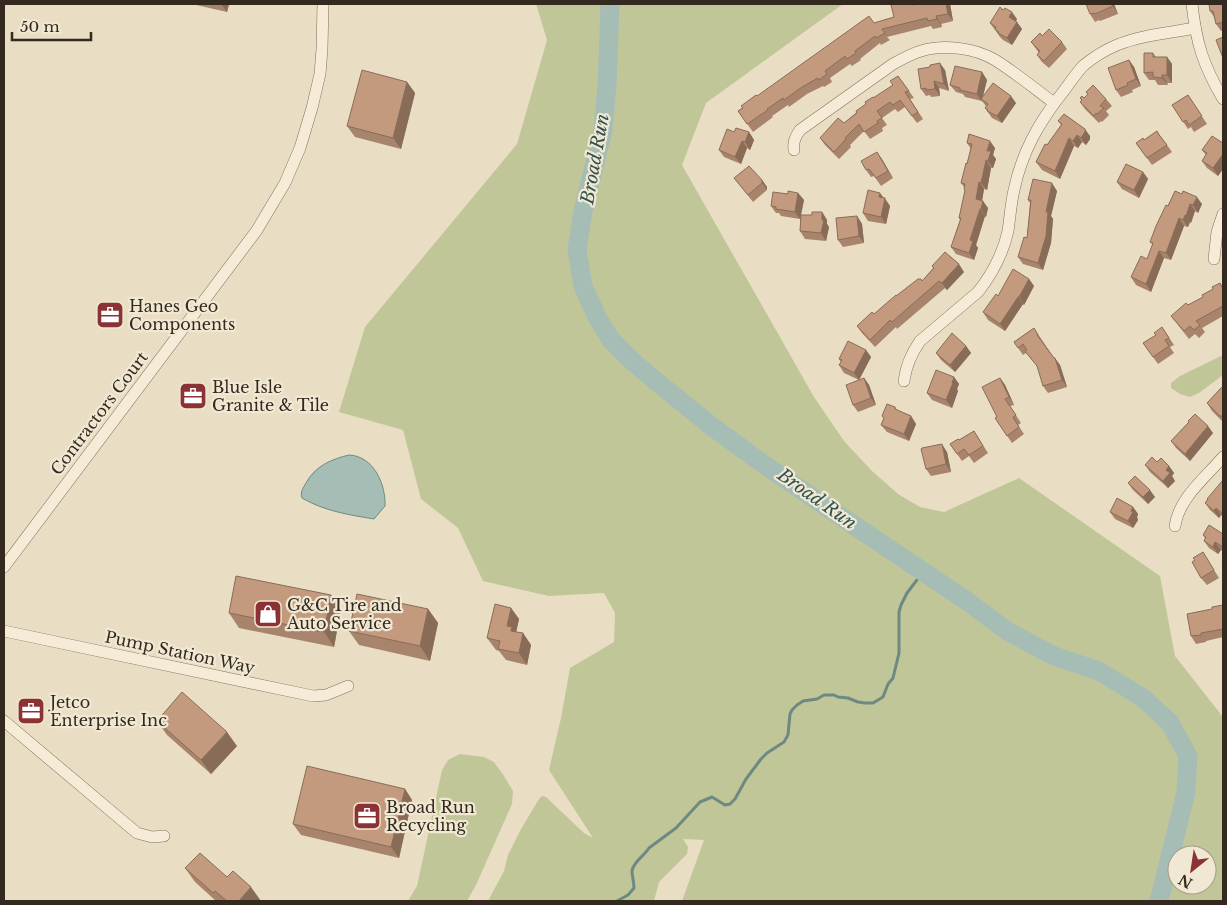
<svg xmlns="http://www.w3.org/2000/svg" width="1227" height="905" viewBox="0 0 1227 905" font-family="'Libre Baskerville',serif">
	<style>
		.green { fill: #c1c699; fill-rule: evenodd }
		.water { fill: #a6bdb6; stroke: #6d8a82 }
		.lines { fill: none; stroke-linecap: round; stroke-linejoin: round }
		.stream { stroke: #6d8a82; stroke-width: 3 }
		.river { stroke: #a6bdb6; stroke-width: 19 }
		.minor-casing { stroke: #82705c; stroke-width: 12 }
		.minor { stroke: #f5ebd6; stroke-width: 11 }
		.wall { fill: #a9846c }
		.shaded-wall { fill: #896c58 }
		.building { fill: #c49a7e; stroke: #896c58 }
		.labels { text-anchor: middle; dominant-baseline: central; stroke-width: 4.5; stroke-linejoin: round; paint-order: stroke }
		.poi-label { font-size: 16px; fill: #33291f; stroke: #f1e8d3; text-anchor: start }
		.street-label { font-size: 16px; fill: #33291f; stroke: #f1e8d3 }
		.water-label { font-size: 18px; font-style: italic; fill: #30524f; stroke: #f1e8d3 }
	</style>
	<rect width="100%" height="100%" fill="#e9dec4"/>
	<g class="green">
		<path d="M 536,4 L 843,4 L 706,103 L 682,165 L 814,397 L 844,441 L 872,471 L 898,494 L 920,507 L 944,512 L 1019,478 L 1160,576 L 1175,656 L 1223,717 L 1223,901 L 682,901 L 704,840 L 683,839 L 688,847 L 687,854 L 659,882 L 654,901 L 488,901 L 504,871 L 508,855 L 521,829 L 539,799 L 542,796 L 546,797 L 584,833 L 593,838 L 549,770 L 561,718 L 570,668 L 614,642 L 615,613 L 604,593 L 549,596 L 483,581 L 458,528 L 421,499 L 403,430 L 339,412 L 365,327 L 517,144 L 547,40 ZM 1177,855 L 1207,855 L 1207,885 L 1177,885 Z"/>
		<path d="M 1223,355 L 1223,375 L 1199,393 L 1190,397 L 1180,394 L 1171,388 L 1171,383 L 1180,376 Z"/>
		<path d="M 460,754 L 484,757 L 494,762 L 504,776 L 513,791 L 512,804 L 476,885 L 467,901 L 408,901 L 417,886 L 442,770 L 448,760 Z"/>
	</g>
	<path class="water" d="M 349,455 C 374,456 386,485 385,506 L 374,519 C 350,515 324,511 302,498 C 300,492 303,488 306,483 C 315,466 332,459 349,455 Z"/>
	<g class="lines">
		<path class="stream" d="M 617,901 L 628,895 L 634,888 C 634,882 632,876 632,871 C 633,862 645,855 649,848 L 676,828 L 700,802 L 712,797 L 725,805 L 730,804 L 735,799 L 746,779 L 761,759 L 767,753 L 784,742 L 788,735 L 790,714 L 792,710 L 797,705 L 803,701 L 817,699 L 824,695 L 834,695 L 838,697 L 848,698 L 858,702 L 865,703 L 873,703 L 883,697 L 888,684 L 893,678 L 899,653 L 899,612 L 901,605 L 907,593 L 923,572"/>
		<path class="river" d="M 610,4 L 607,86 L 603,130 L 583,211 L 577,250 L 583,286 L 597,317 L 611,340 L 632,361 L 657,382 L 710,425 L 766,466 L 855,526 L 967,601 L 1007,631 L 1054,656 L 1099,671 L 1143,698 L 1170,723 L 1188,756 L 1186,792 L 1159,901"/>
		<defs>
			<g id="minor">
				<path d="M 1192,4 C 1196,42 1203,65 1223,99"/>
				<path d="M 794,150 C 793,142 795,137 800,130 L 893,64 C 902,59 911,54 921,51 C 944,44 975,48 995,60 C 1016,73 1035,89 1054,103"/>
				<path d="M 1214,259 L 1217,232 L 1223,214"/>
				<path d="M 904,381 C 906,365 911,354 920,341 L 978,292 C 992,274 1003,254 1008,231 C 1010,217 1011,203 1014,190 C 1022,152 1039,122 1063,92 C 1070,83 1076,73 1084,65 C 1094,57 1105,50 1117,45 C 1141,35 1169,33 1195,28"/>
				<path d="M 1175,526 C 1179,498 1205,478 1223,457"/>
				<path d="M 4,567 L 257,230 L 285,183 L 300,148 L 312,108 L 320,74 L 322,49 L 323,4"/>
				<path d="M 4,631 L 313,696 L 326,695 L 348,686"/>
				<path d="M 4,721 L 137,833 L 152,837 L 164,836"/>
			</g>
		</defs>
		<use href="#minor" class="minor-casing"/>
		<use href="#minor" class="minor"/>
	</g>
	<g class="wall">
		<path d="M 192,4 L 229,4 L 227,12 Z"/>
		<path d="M 894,4 L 950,4 L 953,21 L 941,24 L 942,27 L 933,29 L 931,26 L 887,37 L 890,40 L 881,45 L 880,43 L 860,59 L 861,60 L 852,66 L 850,64 L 830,78 L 832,82 L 824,87 L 823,86 L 807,94 L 789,107 L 788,105 L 772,116 L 773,117 L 753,132 L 738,111 L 757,96 L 874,23 L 894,17 Z"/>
		<path d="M 1114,4 L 1118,14 L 1100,21 L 1099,20 L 1095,22 L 1090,14 Z"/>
		<path d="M 1223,4 L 1223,30 L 1221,31 L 1216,24 L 1214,17 L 1210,11 Z"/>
		<path d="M 1017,19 L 1016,21 L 1022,29 L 1012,45 L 1003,40 L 1000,37 L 990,23 Z"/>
		<path d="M 1042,36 L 1062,42 L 1067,49 L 1049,68 L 1042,62 L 1037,55 L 1039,53 L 1031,42 Z"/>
		<path d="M 1153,53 L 1156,57 L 1167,57 L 1172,64 L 1172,83 L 1167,83 L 1168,85 L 1158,85 L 1155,80 L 1149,80 L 1144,73 Z"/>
		<path d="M 1129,60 L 1134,67 L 1141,86 L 1132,90 L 1133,92 L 1121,97 L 1116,90 Z"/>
		<path d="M 945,70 L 949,91 L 939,88 L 940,96 L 931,97 L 930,95 L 926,96 L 921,89 Z"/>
		<path d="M 982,72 L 987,80 L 983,96 L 1016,103 L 1002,123 L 992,118 L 985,108 L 986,106 L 982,101 L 965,97 L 963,94 L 956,92 L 950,85 Z"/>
		<path d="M 898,76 L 914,98 L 910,99 L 923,119 L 917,123 L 905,107 L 898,112 L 895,109 L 882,118 L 887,125 L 882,128 L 883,131 L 870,139 L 864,131 L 850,145 L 851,147 L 839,159 L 825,145 L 820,138 L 844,123 L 866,104 L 893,85 Z"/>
		<path d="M 407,82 L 415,93 L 401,149 L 355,137 L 347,126 Z"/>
		<path d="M 1188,95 L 1207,124 L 1194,132 L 1191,127 L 1188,129 L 1172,105 Z"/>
		<path d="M 1084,98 L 1106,99 L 1112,106 L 1106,111 L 1109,115 L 1102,122 L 1101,121 L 1099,123 L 1085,109 L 1080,102 Z"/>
		<path d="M 1058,121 L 1090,136 L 1090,139 L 1086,145 L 1082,142 L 1078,148 L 1074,146 L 1060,179 L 1042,170 L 1036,162 L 1047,145 L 1061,125 Z"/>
		<path d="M 1157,131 L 1172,152 L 1152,165 L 1136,143 L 1144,140 Z"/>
		<path d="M 734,132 L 749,132 L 754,140 L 750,150 L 747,148 L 741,164 L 724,157 L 719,150 Z"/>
		<path d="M 967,143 L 995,148 L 993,155 L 996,159 L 993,168 L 991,168 L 987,190 L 984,189 L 982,201 L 988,208 L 986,217 L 985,216 L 976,245 L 978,248 L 974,260 L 956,254 L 951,247 L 960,220 L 959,218 L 965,191 L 964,189 L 964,187 L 961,183 L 971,149 Z"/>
		<path d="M 1223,143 L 1223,169 L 1218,176 L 1207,168 L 1202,161 L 1206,155 L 1202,150 Z"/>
		<path d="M 877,152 L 893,178 L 881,186 L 874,176 L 871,177 L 866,170 Z"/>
		<path d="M 1143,172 L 1148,179 L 1139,198 L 1122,189 L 1117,182 Z"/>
		<path d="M 734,178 L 762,180 L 767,187 L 767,190 L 753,202 Z"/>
		<path d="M 1057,191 L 1051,216 L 1053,219 L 1051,243 L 1043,270 L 1023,264 L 1018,257 L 1027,238 L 1030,203 L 1028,200 Z"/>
		<path d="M 1175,191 L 1202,204 L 1198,213 L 1195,211 L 1191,223 L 1190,222 L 1188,227 L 1184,226 L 1171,260 L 1164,258 L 1151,292 L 1136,285 L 1131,277 L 1147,259 L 1153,245 L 1150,242 Z"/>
		<path d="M 798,193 L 804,200 L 801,215 L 812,215 L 822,212 L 827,220 L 827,224 L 829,227 L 826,241 L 805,239 L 800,231 L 800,219 L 781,216 L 779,213 L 776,213 L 771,206 L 788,194 Z"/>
		<path d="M 883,198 L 885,198 L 890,206 L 886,224 L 868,221 L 863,213 Z"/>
		<path d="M 857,216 L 862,224 L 864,243 L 843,247 L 838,240 Z"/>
		<path d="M 932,266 L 964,272 L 947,290 L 945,288 L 897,329 L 896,327 L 875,347 L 862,333 L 857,326 L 874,314 L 896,296 L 922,281 L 933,268 Z"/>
		<path d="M 1029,279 L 1034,286 L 1024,305 L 1023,304 L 1005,331 L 988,320 L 983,312 L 998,296 Z"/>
		<path d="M 1220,283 L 1223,287 L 1223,316 L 1202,328 L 1205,332 L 1199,338 L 1195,334 L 1189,339 L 1171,316 L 1188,305 L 1203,297 L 1213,289 Z"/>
		<path d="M 1162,327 L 1174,345 L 1170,347 L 1174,353 L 1158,364 L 1143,343 L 1156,335 Z"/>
		<path d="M 1034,328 L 1054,358 L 1060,365 L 1067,387 L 1048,393 L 1043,386 L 1038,367 L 1026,353 L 1023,355 L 1014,342 Z"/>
		<path d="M 966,346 L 971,353 L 955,372 L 941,360 L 936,353 Z"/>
		<path d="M 866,350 L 871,357 L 859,380 L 864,378 L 869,385 L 876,405 L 858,412 L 853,405 L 859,380 L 844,373 L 839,365 L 841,362 L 839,359 Z"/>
		<path d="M 954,377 L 959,384 L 957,389 L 958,391 L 952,408 L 932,400 L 927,393 Z"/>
		<path d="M 1000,378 L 1005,385 L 1014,405 L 1010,406 L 1021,423 L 1018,425 L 1024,434 L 1012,443 L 995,418 L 997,417 Z"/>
		<path d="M 1223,386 L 1223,422 L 1212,411 L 1207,403 Z"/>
		<path d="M 895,407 L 897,410 L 911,416 L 916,424 L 909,441 L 887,432 L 881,425 L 884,419 L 882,416 Z"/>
		<path d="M 1189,422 L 1213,433 L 1190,461 L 1176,448 L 1171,441 Z"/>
		<path d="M 974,431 L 988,453 L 974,463 L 969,456 L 962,461 L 950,444 L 959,440 Z"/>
		<path d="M 947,452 L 951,472 L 931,476 L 926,469 Z"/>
		<path d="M 1157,462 L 1169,466 L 1174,473 L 1172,476 L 1175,481 L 1168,488 L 1150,472 L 1145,465 Z"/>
		<path d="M 1223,480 L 1223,517 L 1221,515 L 1219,518 L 1210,510 L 1205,503 Z"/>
		<path d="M 1128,483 L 1155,497 L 1148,504 L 1133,490 Z"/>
		<path d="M 1133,507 L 1138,514 L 1137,517 L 1138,520 L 1133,528 L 1115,519 L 1110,512 Z"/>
		<path d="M 1223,534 L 1223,551 L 1221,550 L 1218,554 L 1209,548 L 1204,541 L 1205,538 L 1203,535 Z"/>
		<path d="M 1203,552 L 1219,578 L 1207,585 L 1201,578 L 1195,560 Z"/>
		<path d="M 331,595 L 341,609 L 334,647 L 239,628 L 229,613 Z"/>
		<path d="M 1223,605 L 1223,637 L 1206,641 L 1206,642 L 1196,644 L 1191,636 L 1212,609 Z"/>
		<path d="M 511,608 L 519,619 L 516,632 L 523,633 L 531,645 L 527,665 L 506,660 L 499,651 L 496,650 L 487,638 Z"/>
		<path d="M 428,609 L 438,623 L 430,661 L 359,645 L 349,631 Z"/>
		<path d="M 157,721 L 237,746 L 211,774 L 167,735 Z"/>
		<path d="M 405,789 L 412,800 L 399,858 L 301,835 L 293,824 Z"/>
		<path d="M 185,868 L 227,877 L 261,901 L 216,901 L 195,882 Z"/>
	</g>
	<g class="shaded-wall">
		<path d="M 221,4 L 229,4 L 227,12 Z"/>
		<path d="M 946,4 L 950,4 L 953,21 L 948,14 Z"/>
		<path d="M 1112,4 L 1114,4 L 1118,14 L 1113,6 Z"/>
		<path d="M 1012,12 L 1017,19 L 1014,24 L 1009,17 Z"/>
		<path d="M 936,16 L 941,24 L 942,27 L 937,19 Z"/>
		<path d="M 1017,22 L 1022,29 L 1012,45 L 1007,38 Z"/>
		<path d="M 1167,57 L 1172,64 L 1172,83 L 1167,75 Z"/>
		<path d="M 1129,60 L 1134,67 L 1141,86 L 1136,79 Z"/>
		<path d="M 940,63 L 945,70 L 949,91 L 944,84 Z"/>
		<path d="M 982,72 L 987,80 L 982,100 L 981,99 L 982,102 L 977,94 Z"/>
		<path d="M 1162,75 L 1167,83 L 1168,85 L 1162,78 Z"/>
		<path d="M 934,81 L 939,88 L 940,96 L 935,89 Z"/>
		<path d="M 407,82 L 415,93 L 401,149 L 393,138 Z"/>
		<path d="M 1011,96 L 1016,103 L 1002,123 L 997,116 Z"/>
		<path d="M 1085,129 L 1090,136 L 1090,139 L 1086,145 L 1081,138 Z"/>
		<path d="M 749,132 L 754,140 L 750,150 L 745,142 Z"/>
		<path d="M 1077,135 L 1082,142 L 1078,148 L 1073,141 Z"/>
		<path d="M 1069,138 L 1074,146 L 1060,179 L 1055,171 Z"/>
		<path d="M 742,141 L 747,148 L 741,164 L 735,157 Z"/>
		<path d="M 990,141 L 995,148 L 993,155 L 996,159 L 993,168 L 988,161 L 987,151 Z"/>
		<path d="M 877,152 L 882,159 L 893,178 L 888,171 Z"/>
		<path d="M 1223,154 L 1223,169 L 1218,176 L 1213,168 Z"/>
		<path d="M 986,160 L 991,168 L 987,190 L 981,183 Z"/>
		<path d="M 1143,172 L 1148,179 L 1139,198 L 1134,190 Z"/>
		<path d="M 762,180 L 767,187 L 767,190 L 762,183 Z"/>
		<path d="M 979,182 L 984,189 L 981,207 L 976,199 Z"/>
		<path d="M 1052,183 L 1057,191 L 1051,216 L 1053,219 L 1051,243 L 1043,270 L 1038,263 L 1046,212 Z"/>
		<path d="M 798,193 L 804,200 L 800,219 L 795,212 Z"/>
		<path d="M 880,193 L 890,206 L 886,224 L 881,217 L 879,197 Z"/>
		<path d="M 1197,197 L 1202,204 L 1198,213 L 1193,205 Z"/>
		<path d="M 983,201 L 988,208 L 986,217 L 981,209 Z"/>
		<path d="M 1190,204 L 1195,211 L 1191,223 L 1186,216 Z"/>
		<path d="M 980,209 L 985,216 L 976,245 L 978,248 L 974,260 L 969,253 L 970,240 Z"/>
		<path d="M 822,212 L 827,220 L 827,224 L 829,227 L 826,241 L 821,233 Z"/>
		<path d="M 1185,215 L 1190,222 L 1188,227 L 1183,220 Z"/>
		<path d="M 857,216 L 862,224 L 864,243 L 859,236 Z"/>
		<path d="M 1179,218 L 1184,226 L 1171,260 L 1166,253 Z"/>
		<path d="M 1159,251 L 1164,258 L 1151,292 L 1146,284 Z"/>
		<path d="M 959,264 L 964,272 L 947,290 L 942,283 Z"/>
		<path d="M 1029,279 L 1034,286 L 1024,305 L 1019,297 Z"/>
		<path d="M 1018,297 L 1023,304 L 1005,331 L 1000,324 Z"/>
		<path d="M 966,346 L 971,353 L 955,372 L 950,365 Z"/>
		<path d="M 866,350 L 871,357 L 859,380 L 854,373 Z"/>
		<path d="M 1055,358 L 1060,365 L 1067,387 L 1062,380 Z"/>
		<path d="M 954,377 L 959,384 L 957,389 L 958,391 L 952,408 L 946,400 Z"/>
		<path d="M 864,378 L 869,385 L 876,405 L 871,398 Z"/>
		<path d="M 1000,378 L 1005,385 L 1014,405 L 1009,397 Z"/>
		<path d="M 911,416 L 916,424 L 909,441 L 904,434 Z"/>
		<path d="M 1208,426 L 1213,433 L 1190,461 L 1185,454 Z"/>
		<path d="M 942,444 L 947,452 L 951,472 L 946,464 Z"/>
		<path d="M 1169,466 L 1174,473 L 1172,476 L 1175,481 L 1168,488 L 1163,481 L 1166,470 Z"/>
		<path d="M 1150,490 L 1155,497 L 1148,504 L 1143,497 Z"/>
		<path d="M 1133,507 L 1138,514 L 1137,517 L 1138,520 L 1133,528 L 1128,521 L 1131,511 Z"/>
		<path d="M 1216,508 L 1221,515 L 1219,518 L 1214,511 Z"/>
		<path d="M 1215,542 L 1221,550 L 1218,554 L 1213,547 Z"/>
		<path d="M 331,595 L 341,609 L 334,647 L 324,632 Z"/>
		<path d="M 511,608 L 519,619 L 516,633 L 519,643 L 507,626 Z"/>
		<path d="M 428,609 L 438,623 L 430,661 L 420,646 Z"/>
		<path d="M 523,633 L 531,645 L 527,665 L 519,653 Z"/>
		<path d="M 227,732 L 237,746 L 211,774 L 201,760 Z"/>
		<path d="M 405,789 L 412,800 L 399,858 L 391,847 Z"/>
		<path d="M 251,887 L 261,901 L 239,901 Z"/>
	</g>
	<g class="building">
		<path d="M 894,4 L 913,4 L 913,5 L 918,4 L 946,4 L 948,14 L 936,16 L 937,19 L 928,21 L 927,18 L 882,29 L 885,33 L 876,38 L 875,36 L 855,51 L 856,53 L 847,59 L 845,56 L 825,71 L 827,74 L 819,80 L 818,78 L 802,87 L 784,100 L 783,98 L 767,109 L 768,110 L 747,124 L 738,111 L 743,108 L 741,106 L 756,95 L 757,96 L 869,16 L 874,23 L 894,17 L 891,5 Z"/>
		<path d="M 1086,4 L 1112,4 L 1113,6 L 1095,14 L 1094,13 L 1090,14 Z"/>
		<path d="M 1209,4 L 1223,4 L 1223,22 L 1216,24 L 1213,11 L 1210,11 Z"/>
		<path d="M 1000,7 L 1003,10 L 1005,8 L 1012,12 L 1009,17 L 1017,22 L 1007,38 L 998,33 L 999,32 L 995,29 L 996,27 L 990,23 Z"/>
		<path d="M 1049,29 L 1062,42 L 1044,61 L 1037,55 L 1040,51 L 1031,42 L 1040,33 L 1042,36 Z"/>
		<path d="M 1223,37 L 1223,58 L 1216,40 Z"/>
		<path d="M 1144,53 L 1153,53 L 1153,57 L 1167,57 L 1167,75 L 1162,75 L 1162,78 L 1153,77 L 1153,72 L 1144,73 Z"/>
		<path d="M 1129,60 L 1136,79 L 1127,83 L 1128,85 L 1116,90 L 1108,68 Z"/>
		<path d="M 940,63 L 944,84 L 934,81 L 935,89 L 926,90 L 926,88 L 921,89 L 918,69 L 930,67 L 930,65 Z"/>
		<path d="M 955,66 L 982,72 L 977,94 L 960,90 L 960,88 L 950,85 Z"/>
		<path d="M 362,70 L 407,82 L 393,138 L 347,126 Z"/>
		<path d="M 898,76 L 909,91 L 905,92 L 918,112 L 912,116 L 900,100 L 893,105 L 890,102 L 877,111 L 882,118 L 877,121 L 878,123 L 864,132 L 859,124 L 845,138 L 846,139 L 834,152 L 820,138 L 838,118 L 844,123 L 857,113 L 856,111 L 866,104 L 865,102 L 873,97 L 873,98 L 893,85 L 890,81 Z"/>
		<path d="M 993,83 L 1011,96 L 997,116 L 987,111 L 988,110 L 985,108 L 988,104 L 981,99 Z"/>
		<path d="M 1093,85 L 1106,99 L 1100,106 L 1104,108 L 1097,114 L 1096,113 L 1094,116 L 1080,102 L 1082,100 L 1080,98 L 1082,96 L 1084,98 L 1088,94 L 1086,92 Z"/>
		<path d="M 1188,95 L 1202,116 L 1189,125 L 1186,120 L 1183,122 L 1172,105 Z"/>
		<path d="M 1064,114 L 1085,129 L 1085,132 L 1081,138 L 1077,135 L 1073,141 L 1069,138 L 1055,171 L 1036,162 L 1045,144 L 1047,145 L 1062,124 L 1058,121 Z"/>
		<path d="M 736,128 L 749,132 L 745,142 L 742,141 L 735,157 L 719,150 L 727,129 L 734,132 Z"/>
		<path d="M 1157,131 L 1159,135 L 1167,145 L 1147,158 L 1136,143 L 1143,138 L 1144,140 Z"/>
		<path d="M 969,134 L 990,141 L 987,151 L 991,151 L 988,161 L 986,160 L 981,183 L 979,182 L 976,199 L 983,201 L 981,209 L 980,209 L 970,240 L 973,241 L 969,253 L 951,247 L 961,218 L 959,218 L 965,190 L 964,189 L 965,184 L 961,183 L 966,163 L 967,164 L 972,144 L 967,143 Z"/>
		<path d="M 1212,136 L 1223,143 L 1223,154 L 1213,168 L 1202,161 L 1207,153 L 1202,150 Z"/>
		<path d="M 877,152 L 888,171 L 876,178 L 869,169 L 866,170 L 861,161 Z"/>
		<path d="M 1126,164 L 1143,172 L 1134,190 L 1117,182 Z"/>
		<path d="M 749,166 L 762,180 L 762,183 L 748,195 L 734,178 Z"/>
		<path d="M 1033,179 L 1052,183 L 1046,212 L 1048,212 L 1046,236 L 1038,263 L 1018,257 L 1024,237 L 1027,238 L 1031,200 L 1028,200 Z"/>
		<path d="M 868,190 L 880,193 L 879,197 L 885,198 L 881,217 L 863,213 Z"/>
		<path d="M 788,191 L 798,193 L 795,212 L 776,209 L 776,207 L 771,206 L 773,192 L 788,194 Z"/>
		<path d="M 1175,191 L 1182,194 L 1183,191 L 1197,197 L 1193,205 L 1190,204 L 1186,216 L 1185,215 L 1183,220 L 1179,218 L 1166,253 L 1159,251 L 1146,284 L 1131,277 L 1141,256 L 1147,259 L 1153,243 L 1150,242 L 1156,226 L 1166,205 L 1168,206 Z"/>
		<path d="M 812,212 L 822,212 L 822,220 L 824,220 L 821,233 L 800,231 L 801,215 L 812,215 Z"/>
		<path d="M 857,216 L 859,236 L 838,240 L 836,218 Z"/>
		<path d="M 945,252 L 959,264 L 942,283 L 939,281 L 892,322 L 890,320 L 870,340 L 857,326 L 872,312 L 874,314 L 896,295 L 896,296 L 918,279 L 921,279 L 922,281 L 934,268 L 932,266 Z"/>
		<path d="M 1013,269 L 1029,279 L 1019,297 L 1018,297 L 1000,324 L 983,312 L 996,294 L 998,296 Z"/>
		<path d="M 1220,283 L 1223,289 L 1223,306 L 1196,321 L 1200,325 L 1194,330 L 1190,326 L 1184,331 L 1171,316 L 1186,303 L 1188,305 L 1203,297 L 1202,295 L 1213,289 L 1212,287 Z"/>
		<path d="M 1162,327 L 1169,338 L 1165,340 L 1169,346 L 1153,357 L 1143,343 L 1156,335 L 1154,333 Z"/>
		<path d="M 1034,328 L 1038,335 L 1037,335 L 1054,358 L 1055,358 L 1062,380 L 1043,386 L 1037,366 L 1025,351 L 1027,350 L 1023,344 L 1018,348 L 1014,342 Z"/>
		<path d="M 952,333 L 966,346 L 950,365 L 936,353 Z"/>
		<path d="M 848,341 L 866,350 L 854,373 L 839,365 L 842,360 L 839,359 Z"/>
		<path d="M 936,370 L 954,377 L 952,383 L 953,383 L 946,400 L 927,393 Z"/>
		<path d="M 864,378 L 871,398 L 853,405 L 846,385 Z"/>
		<path d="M 1000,378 L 1009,397 L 1005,399 L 1016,415 L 1013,417 L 1019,427 L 1007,436 L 995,418 L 997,417 L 982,387 Z"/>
		<path d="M 1223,386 L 1223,416 L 1220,416 L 1207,403 Z"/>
		<path d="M 887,404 L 895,407 L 895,409 L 911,416 L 904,434 L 881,425 L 884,418 L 882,416 Z"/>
		<path d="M 1195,414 L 1208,426 L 1185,454 L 1171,441 L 1189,422 L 1188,421 Z"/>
		<path d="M 974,431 L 983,446 L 969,455 L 964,449 L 957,454 L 950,444 L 958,439 L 959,440 Z"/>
		<path d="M 942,444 L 946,464 L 926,469 L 921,449 L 922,448 Z"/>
		<path d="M 1152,457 L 1157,462 L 1161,458 L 1169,466 L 1166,470 L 1170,473 L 1163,481 L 1145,465 Z"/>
		<path d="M 1135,476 L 1150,490 L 1143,497 L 1128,483 Z"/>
		<path d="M 1223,480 L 1223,511 L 1222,513 L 1216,508 L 1214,511 L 1205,503 L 1208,499 L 1207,499 Z"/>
		<path d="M 1117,498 L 1133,507 L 1131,511 L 1133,512 L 1128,521 L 1110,512 Z"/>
		<path d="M 1209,525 L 1223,534 L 1223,547 L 1215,542 L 1213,547 L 1204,541 L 1206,537 L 1203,535 Z"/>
		<path d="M 1203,552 L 1214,570 L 1201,578 L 1192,562 L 1195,560 L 1193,558 Z"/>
		<path d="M 236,576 L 331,595 L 324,632 L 229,613 Z"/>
		<path d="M 357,594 L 428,609 L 420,646 L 349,631 Z"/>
		<path d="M 495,604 L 511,608 L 507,626 L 512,627 L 511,631 L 523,633 L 519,653 L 498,649 L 500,641 L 487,638 Z"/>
		<path d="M 1223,605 L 1223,629 L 1201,633 L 1201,635 L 1191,636 L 1187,614 L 1212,609 L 1212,607 Z"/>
		<path d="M 182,692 L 227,732 L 201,760 L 157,721 Z"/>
		<path d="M 307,766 L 405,789 L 391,847 L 293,824 Z"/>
		<path d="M 200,853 L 227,877 L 233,871 L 251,887 L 239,901 L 237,900 L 236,901 L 227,901 L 215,891 L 213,893 L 185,868 Z"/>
	</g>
	<defs>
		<symbol id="office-square" viewBox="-11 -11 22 22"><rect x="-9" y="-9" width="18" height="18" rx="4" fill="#8b3334" stroke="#f1e8d3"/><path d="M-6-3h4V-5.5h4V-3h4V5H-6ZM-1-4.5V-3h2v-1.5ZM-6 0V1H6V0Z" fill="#fff"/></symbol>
		<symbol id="shop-square" viewBox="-11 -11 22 22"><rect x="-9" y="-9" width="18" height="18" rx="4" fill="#8b3334" stroke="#f1e8d3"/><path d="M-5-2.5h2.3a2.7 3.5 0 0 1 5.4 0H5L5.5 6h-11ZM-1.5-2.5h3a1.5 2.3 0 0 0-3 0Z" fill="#fff"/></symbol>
	</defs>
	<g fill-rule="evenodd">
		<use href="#office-square" x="94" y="299" width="32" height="32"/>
		<use href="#office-square" x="177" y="380" width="32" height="32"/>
		<use href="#shop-square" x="252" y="598" width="32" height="32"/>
		<use href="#office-square" x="15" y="695" width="32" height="32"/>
		<use href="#office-square" x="351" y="800" width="32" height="32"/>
	</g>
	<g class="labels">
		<g class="poi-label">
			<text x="129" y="306">Hanes Geo<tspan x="129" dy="18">Components</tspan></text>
			<text x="212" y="387">Blue Isle<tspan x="212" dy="18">Granite &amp; Tile</tspan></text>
			<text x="287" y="605">G&amp;C Tire and<tspan x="287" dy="18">Auto Service</tspan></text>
			<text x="50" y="702">Jetco<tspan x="50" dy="18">Enterprise Inc</tspan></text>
			<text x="386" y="807">Broad Run<tspan x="386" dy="18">Recycling</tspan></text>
		</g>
		<g class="street-label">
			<text transform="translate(99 413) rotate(-53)">Contractors Court</text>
			<text transform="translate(180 652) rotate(12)">Pump Station Way</text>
		</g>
		<g class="water-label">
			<text transform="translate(595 159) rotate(-80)">Broad Run</text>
			<text transform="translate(817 499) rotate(35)">Broad Run</text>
		</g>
	</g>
	<rect width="1227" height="905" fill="none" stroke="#33291f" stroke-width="10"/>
	<g transform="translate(1192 870) rotate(210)"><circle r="24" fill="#f1e8d3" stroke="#a59c8b"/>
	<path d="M0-4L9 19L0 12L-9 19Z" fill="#8b3334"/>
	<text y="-8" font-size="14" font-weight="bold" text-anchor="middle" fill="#33291f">N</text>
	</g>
	<path d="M12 32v8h79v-8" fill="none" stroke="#33291f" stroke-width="2.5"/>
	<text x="20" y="32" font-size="15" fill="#33291f" stroke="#f1e8d3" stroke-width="4" paint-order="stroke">50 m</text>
</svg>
